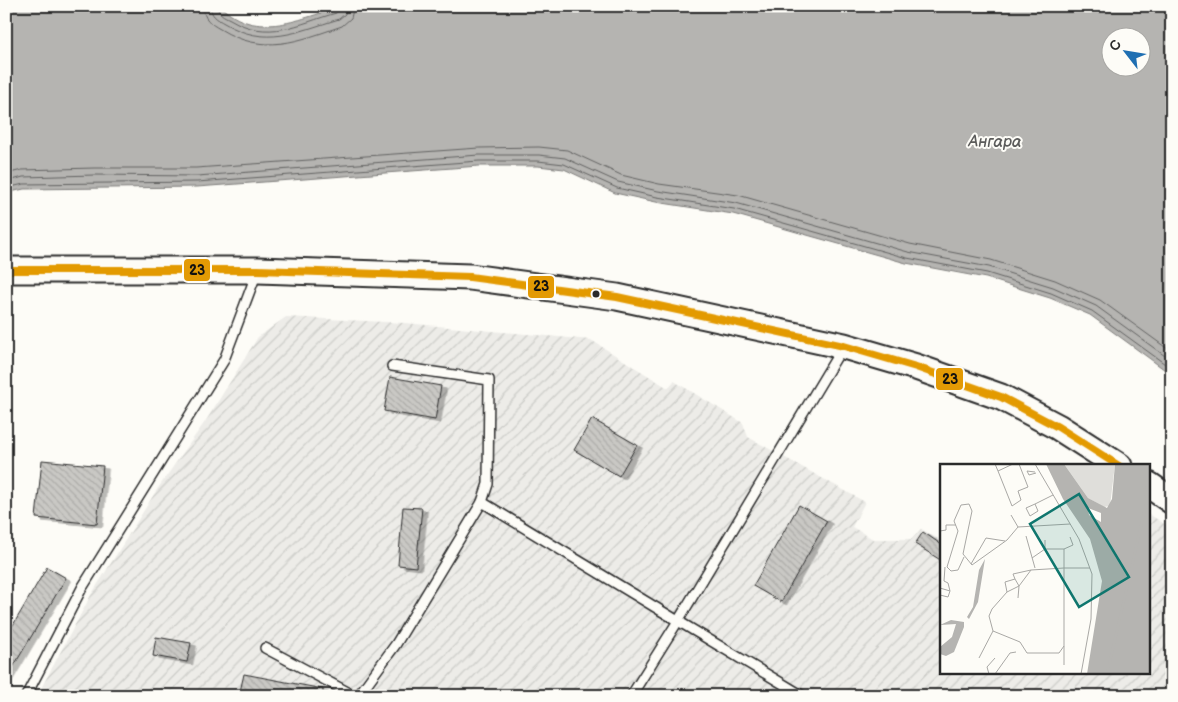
<svg xmlns="http://www.w3.org/2000/svg" width="1178" height="702" viewBox="0 0 1178 702" font-family="'Balsamiq Sans',sans-serif">
	<style>
		.industrial { fill: url(#industrial-furrows) }
		.water { fill: #b5b4b1; stroke: #7e7d7b; fill-rule: evenodd }
		.lines { fill: none; stroke-linecap: round; stroke-linejoin: round }
		.shore { stroke: #626261; stroke-width: 1 }
		.building { fill: url(#building-back-hatch); stroke: #2b2b2b; filter: url(#shadow) }
		.lane-casing { stroke: #2b2b2b; stroke-width: 12 }
		.secondary-casing { stroke: #2b2b2b; stroke-width: 29 }
		.lane { stroke: #fdfcf7; stroke-width: 9 }
		.secondary { stroke: #fdfcf7; stroke-width: 25 }
		.bus-1-casing { stroke: #fdfcf7; stroke-width: 11 }
		.bus-1 { stroke: #e39a04; stroke-width: 8 }
		.bus-dot { fill: #2b2b2b; stroke: #fdfcf7; stroke-width: 2 }
		.labels { text-anchor: middle; dominant-baseline: central; stroke-width: 4; stroke-linejoin: round; paint-order: stroke }
		.water-label { font-size: 16px; font-style: italic; fill: #5b5b5a; stroke: #fdfcf7 }
		.inset-river { fill: none; stroke: #b5b4b1; stroke-width: 2.5 }
		.inset-road { fill: none; stroke: #a9a8a5; stroke-width: 1 }
		.view { fill: #0f766e; fill-opacity: 0.15; stroke: #0f766e; stroke-width: 2.5 }
		.inset-edge { fill: none; stroke: #2b2b2b; stroke-width: 2.5 }
		.line-badge { stroke: #fdfcf7; stroke-width: 2 }
		.pale-badge-label { font-size: 14px; text-anchor: middle; font-weight: bold; fill: #111 }
	</style>
	<defs>
		<pattern id="industrial-furrows" width="10" height="10" patternUnits="userSpaceOnUse" patternTransform="scale(1.25)"><rect width="10" height="10" fill="#edece8"/><path d="M-1 1l2-2M0 10L10 0M9 11l2-2" fill="none" stroke="#cbcbc7"/></pattern>
		<pattern id="building-back-hatch" width="6" height="6" patternUnits="userSpaceOnUse" patternTransform="scale(1.25)"><rect width="6" height="6" fill="#c9c8c4"/><path d="M-1 5l2 2M0 0l6 6M5-1l2 2" fill="none" stroke="#adaca9"/></pattern>
		<filter id="shadow"><feDropShadow dx="5.5" dy="3" stdDeviation="0" flood-color="#0004"/></filter>
	</defs>
	<rect width="100%" height="100%" fill="#fdfcf7"/>
	<filter id="ink" filterUnits="userSpaceOnUse"><feTurbulence type="fractalNoise" baseFrequency=".02" numOctaves="2"/><feDisplacementMap in="SourceGraphic" scale="10" xChannelSelector="R" yChannelSelector="G"/><feConvolveMatrix kernelMatrix="1 2 1 2 8 2 1 2 1" color-interpolation-filters="sRGB"/></filter>
	<g filter="url(#ink)">
		<path class="industrial" d="M 286,317 L 405,323 L 591,340 L 668,388 L 674,381 L 743,423 L 748,437 L 865,502 L 852,527 L 873,539 L 912,539 L 921,529 L 942,541 L 942,673 L 1149,673 L 1149,514 L 1172,529 L 1172,696 L 37,696 L 91,595 L 158,488 L 207,419 L 258,337 Z"/>
		<path class="water" d="M 6,6 L 220,6 C 257,42 301,18 343,6 L 1172,6 L 1172,375 L 1090,315 L 1050,298 L 986,278 L 906,263 L 733,214 L 656,202 L 615,193 L 564,169 L 538,166 L 479,166 L 197,187 L 24,189 L 6,193 ZM 1110,38 L 1140,38 L 1140,68 L 1110,68 Z"/>
		<g class="lines">
			<g class="shore">
				<path d="M 203,6 C 203,19 211,24 220,29 C 264,56 298,41 342,26 L 351,18 L 354,6"/>
				<path d="M 210,6 C 211,16 217,19 224,23 C 266,48 296,32 339,19 L 345,14 L 346,6"/>
				<path d="M 217,6 C 218,14 224,16 230,19 C 268,42 298,24 336,13 L 340,6"/>
				<path d="M 6,174 L 22,170 L 94,168 L 196,168 L 479,148 L 539,147 L 567,150 L 621,175 L 659,184 L 738,195 L 910,244 L 991,260 L 1055,280 L 1100,300 L 1172,352"/>
				<path d="M 6,182 L 23,177 L 94,175 L 197,176 L 479,155 L 539,155 L 565,158 L 618,182 L 658,191 L 736,203 L 908,252 L 989,267 L 1053,287 L 1096,306 L 1172,361"/>
				<path d="M 6,188 L 24,184 L 197,182 L 479,161 L 538,161 L 564,164 L 617,188 L 657,197 L 734,209 L 907,258 L 987,273 L 1051,293 L 1092,311 L 1172,369"/>
			</g>
		</g>
		<g class="building">
			<path d="M 390,377 L 441,386 L 435,420 L 384,411 Z"/>
			<path d="M 592,419 L 637,445 L 619,476 L 574,450 Z"/>
			<path d="M 42,460 L 103,466 L 97,524 L 36,518 Z"/>
			<path d="M 799,505 L 827,521 L 781,602 L 753,586 Z"/>
			<path d="M 403,507 L 422,508 L 416,567 L 398,565 Z"/>
			<path d="M 923,532 L 942,545 L 942,561 L 915,544 Z"/>
			<path d="M 47,567 L 66,578 L 6,679 L 6,637 Z"/>
			<path d="M 156,637 L 191,643 L 187,662 L 153,656 Z"/>
			<path d="M 244,674 L 323,689 L 323,696 L 239,696 Z"/>
		</g>
		<g class="lines">
			<defs>
				<g id="lane">
					<path d="M 392,366 L 489,380 L 488,484 L 482,502"/>
					<path d="M 265,648 L 355,696"/>
					<path d="M 26,696 L 82,588 L 224,360 L 257,272"/>
					<path d="M 358,696 L 396,644 L 482,502 L 678,621 L 631,696"/>
					<path d="M 803,696 L 678,621 L 842,348"/>
				</g>
				<g id="secondary">
					<path d="M 6,270 L 258,270 L 470,277 L 617,297 L 844,346 L 916,367 L 1001,397 L 1058,427 L 1119,466"/>
					<path d="M 1149,485 L 1172,501"/>
				</g>
			</defs>
			<use href="#lane" class="lane-casing"/>
			<use href="#secondary" class="secondary-casing"/>
			<use href="#lane" class="lane"/>
			<use href="#secondary" class="secondary"/>
			<defs>
				<path id="bus-1" d="M 6,270 L 258,270 L 470,277 L 617,297 L 844,346 L 916,367 L 1001,397 L 1058,427 L 1119,466"/>
			</defs>
			<use href="#bus-1" class="bus-1-casing"/>
			<use href="#bus-1" class="bus-1"/>
		</g>
	</g>
	<circle class="bus-dot" cx="596" cy="294" r="4.5"/>
	<g class="labels">
		<g class="water-label">
			<text x="995" y="142">Ангара</text>
		</g>
	</g>
	<g transform="translate(940 464)">
		<rect width="210" height="210" fill="#fdfcf7"/>
		<path d="M 124,0 L 175,0 L 170,42 L 164,43 L 148,34 Z" fill="#dfdeda"/>
		<path d="M 106,0 L 124,0 L 148,34 L 167,44 L 172,35 L 175,0 L 210,0 L 210,210 L 147,210 L 162,117 L 150,75 L 123,35 ZM 148,44 L 161,49 L 161,58 L 149,51 ZM 45,95 L 38,138 L 29,155 L 27,153 L 33,143 L 39,106 ZM 11,156 L 24,158 L 24,163 L 14,188 L 6,192 L 0,190 L 0,183 L 12,173 L 16,160 L 0,161 Z" fill="#b5b4b1" fill-rule="evenodd"/>
		<path class="inset-river" d="M 167,210 L 207,36 L 199,0"/>
		<path class="inset-road" d="M 55,0 L 58,7 L 73,0M 95,0 L 139,75 L 152,110 L 151,155 L 141,210M 58,7 L 72,42 L 81,36 L 78,27 L 88,23 L 79,0M 95,8 L 87,7 L 89,11 L 96,9M 95,40 L 86,44 L 90,52 L 98,47 L 95,40 L 113,31M 71,51 L 78,63 L 130,60M 0,67 L 6,66 L 6,61 L 16,61M 86,72 L 95,104M 124,85 L 133,81 L 130,73M 24,93 L 18,106 L 11,107 L 7,103 L 18,67 L 14,57 L 21,41 L 29,40 L 32,47 L 23,90 L 32,101 L 67,76 L 78,63M 92,94 L 105,85M 31,100 L 46,74 L 65,77M 5,103 L 4,117 L 8,119 L 10,127M 75,115 L 73,110 L 91,106M 0,124 L 10,127 L 8,133 L 0,131M 67,128 L 65,118 L 75,115 L 79,122 L 78,134M 53,167 L 49,152 L 52,145 L 67,128 L 79,122 L 91,106 L 124,104 L 124,85 L 105,85 L 105,76M 39,194 L 53,167 L 80,178 L 87,189 L 119,189 L 124,182 L 124,104 L 150,104M 124,201 L 124,182M 49,210 L 47,203 L 55,194M 55,210 L 70,189 L 76,188"/>
		<path class="view" d="M 139,30 L 189,113 L 139,143 L 90,60 Z"/>
		<rect width="210" height="210" class="inset-edge"/>
	</g>
	<g class="line-badge">
		<rect x="183" y="258" width="28" height="24" rx="5" fill="#e39a04"/>
		<rect x="527" y="275" width="28" height="24" rx="5" fill="#e39a04"/>
		<rect x="935" y="367" width="29" height="24" rx="5" fill="#e39a04"/>
	</g>
	<g class="pale-badge-label">
		<text x="197" y="275">23</text>
		<text x="541" y="291">23</text>
		<text x="950" y="384">23</text>
	</g>
	<rect width="1178" height="702" fill="none" stroke="#fdfcf7" stroke-width="25"/>
	<rect x="12" y="12" width="1153" height="677" fill="none" stroke="#2b2b2b" stroke-width="2" filter="url(#ink)"/>
	<g transform="translate(1126 52) rotate(301)"><circle r="24" fill="#fdfcf7" stroke="#a9a8a5"/>
	<path d="M0-4L9 19L0 12L-9 19Z" fill="#1f6fb2"/>
	<text y="-8" font-size="14" font-weight="bold" text-anchor="middle" fill="#2b2b2b">С</text>
	</g>
</svg>
